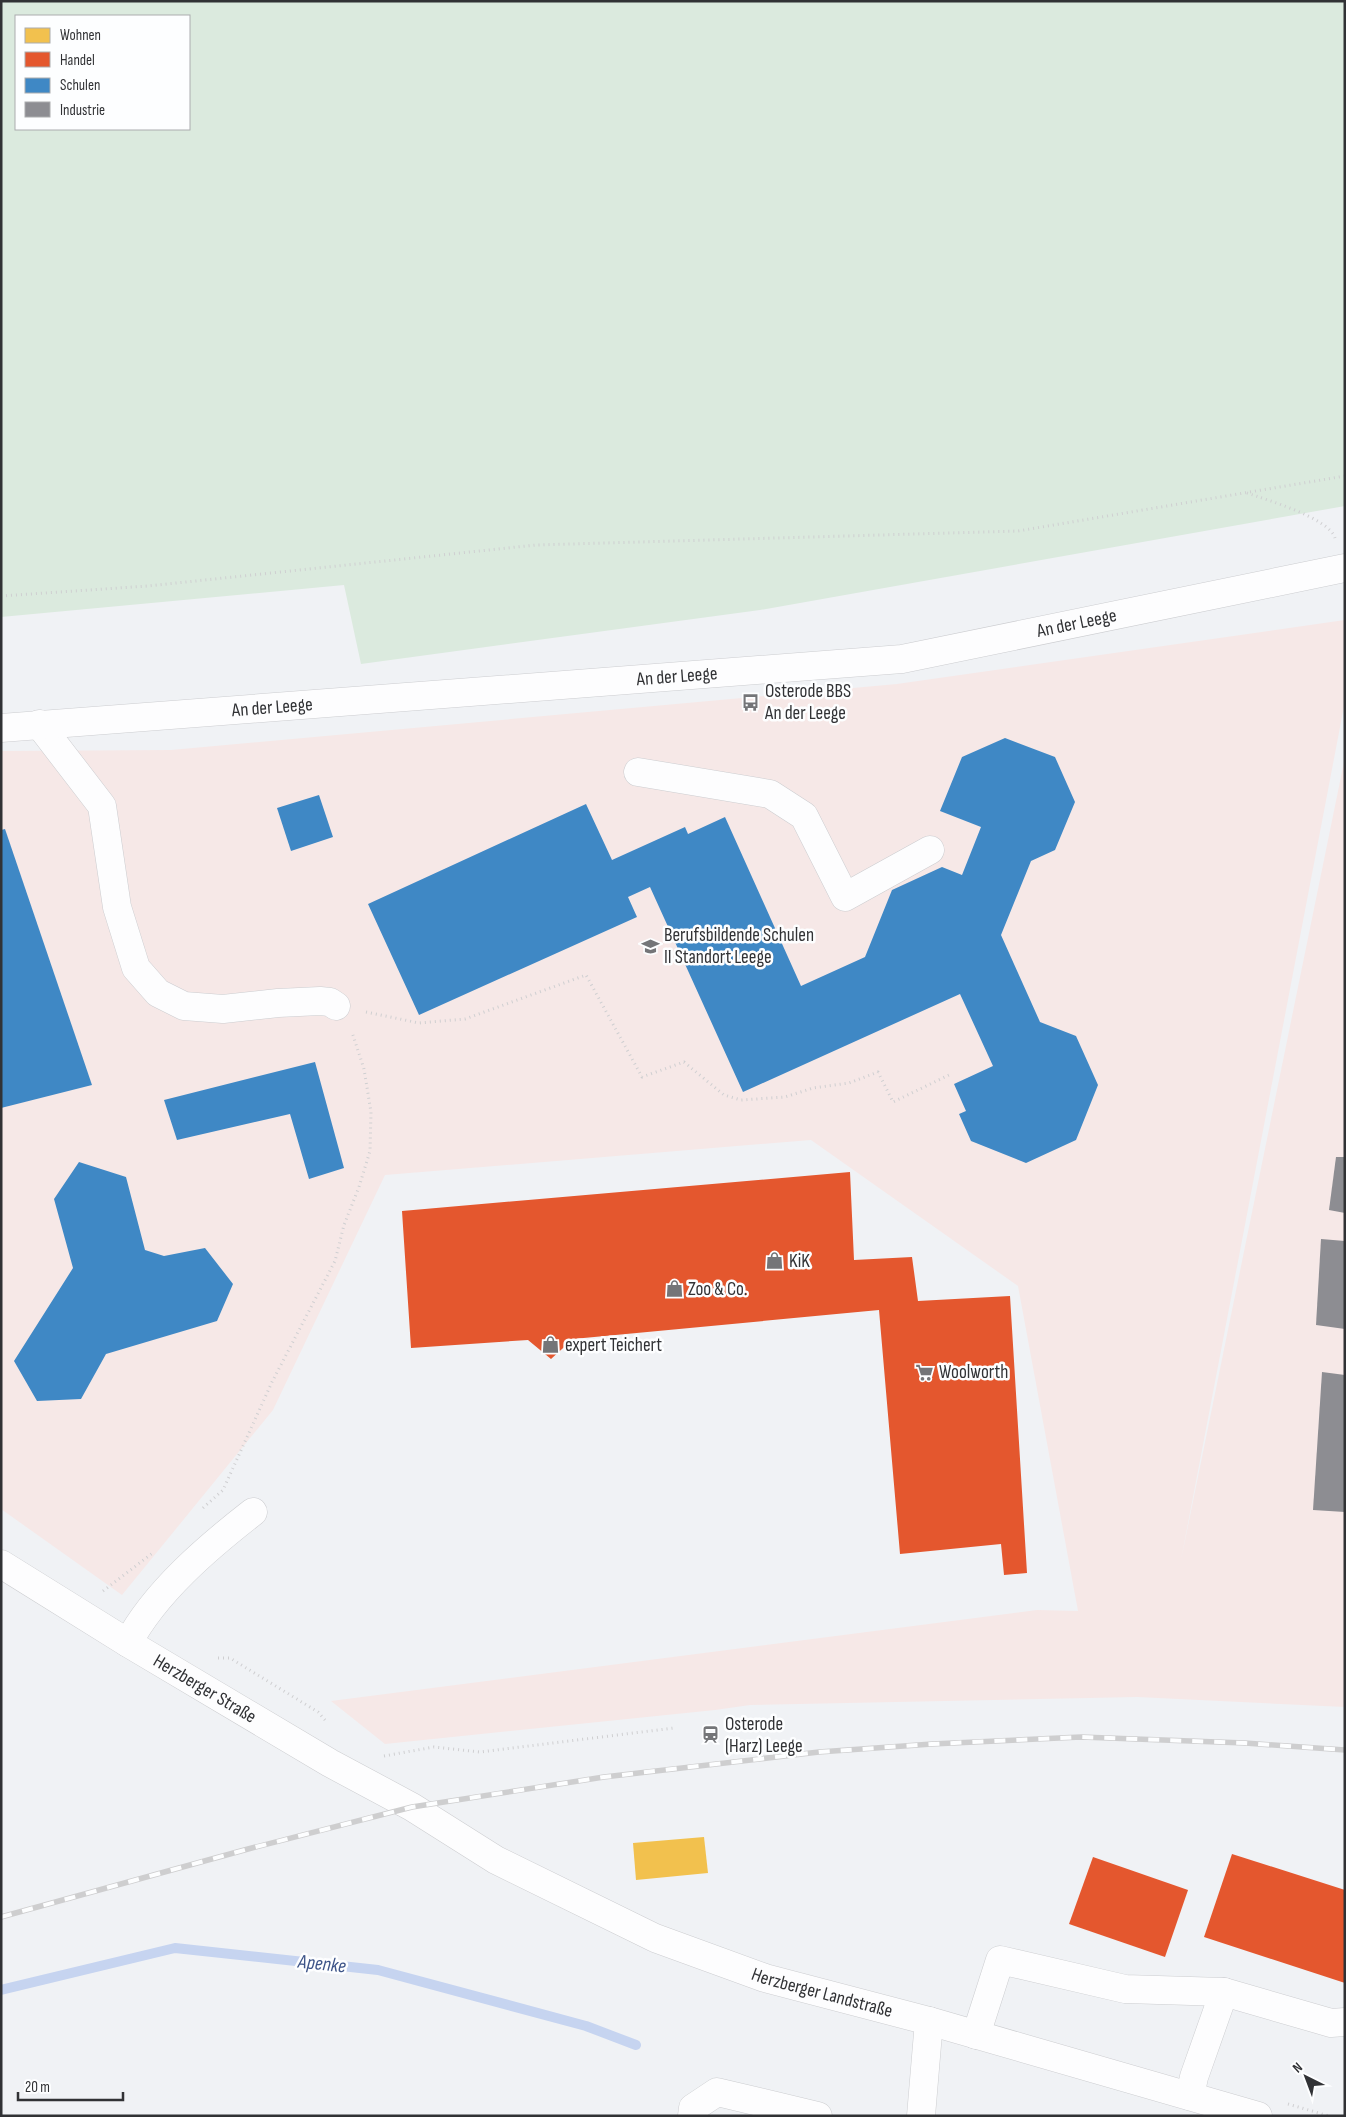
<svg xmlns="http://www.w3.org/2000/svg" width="1346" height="2117" viewBox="0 0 1346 2117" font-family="'Sofia Sans Condensed',sans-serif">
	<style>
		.industrial { fill: #f6e8e7 }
		.green { fill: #dbeade; fill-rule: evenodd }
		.homes { fill: #f2c14e }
		.shops { fill: #e4572e }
		.schools { fill: #3f88c5 }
		.industry { fill: #8d8d92 }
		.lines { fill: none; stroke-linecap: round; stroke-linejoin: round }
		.stream { stroke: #c6d4f0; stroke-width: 10 }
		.minor-casing { stroke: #cccdd0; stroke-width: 29 }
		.path { stroke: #cfcfd1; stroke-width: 3; stroke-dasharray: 1 4; stroke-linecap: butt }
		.minor { stroke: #fdfdfe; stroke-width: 28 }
		.rail-casing { stroke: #cececf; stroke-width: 5.5 }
		.rail { stroke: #fdfeff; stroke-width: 4; stroke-dasharray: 11; stroke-linecap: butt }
		.labels { text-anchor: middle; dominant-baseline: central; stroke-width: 5; stroke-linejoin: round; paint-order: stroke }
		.street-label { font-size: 19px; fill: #313235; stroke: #fdfeff }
		.poi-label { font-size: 19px; fill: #313235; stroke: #fdfeff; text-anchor: start }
		.water-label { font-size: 20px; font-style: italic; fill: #3d5488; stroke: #fdfeff }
	</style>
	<rect width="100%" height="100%" fill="#f0f2f5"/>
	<path class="industrial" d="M 1345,620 L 1345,701 L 1181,1560 L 1345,757 L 1345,1707 L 1137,1697 L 750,1705 L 715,1710 L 385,1744 L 331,1701 L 1037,1610 L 1078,1611 L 1018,1286 L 811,1140 L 385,1175 L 273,1410 L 122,1595 L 1,1509 L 1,751 L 171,750 L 897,684 Z"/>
	<path class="green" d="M 1,1 L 1345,1 L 1345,506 L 760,610 L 361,664 L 344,585 L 1,617 ZM 16,16 L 189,16 L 189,129 L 16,129 Z"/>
	<path class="homes" d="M 704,1837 L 708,1873 L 636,1880 L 633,1843 Z"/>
	<g class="shops">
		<path d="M 850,1172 L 854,1260 L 912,1257 L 918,1301 L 1010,1296 L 1027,1573 L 1004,1575 L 1001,1544 L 900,1554 L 879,1310 L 573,1339 L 551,1359 L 528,1340 L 411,1348 L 402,1211 Z"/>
		<path d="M 1232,1854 L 1345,1890 L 1345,1983 L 1204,1937 Z"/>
		<path d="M 1093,1857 L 1188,1890 L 1165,1957 L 1069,1924 Z"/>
	</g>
	<g class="schools">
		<path d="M 1005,738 L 1055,757 L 1075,802 L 1055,850 L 1031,861 L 1001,935 L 1040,1022 L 1076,1036 L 1098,1085 L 1076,1140 L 1026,1163 L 971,1141 L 959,1114 L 966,1111 L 954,1084 L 993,1066 L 960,994 L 743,1092 L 650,887 L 628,897 L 637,917 L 419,1015 L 368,904 L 586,804 L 612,860 L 685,827 L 688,834 L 725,817 L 801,986 L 865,957 L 892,890 L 942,867 L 962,875 L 981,827 L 940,811 L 962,757 Z"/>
		<path d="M 319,795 L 333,837 L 291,851 L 277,808 Z"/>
		<path d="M 5,829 L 92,1085 L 1,1108 L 1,830 Z"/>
		<path d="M 315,1062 L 344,1168 L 309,1179 L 290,1114 L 177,1140 L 164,1100 Z"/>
		<path d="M 79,1162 L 126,1177 L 145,1250 L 164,1256 L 205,1248 L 233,1284 L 217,1321 L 106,1354 L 81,1399 L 37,1401 L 14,1361 L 73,1268 L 54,1199 Z"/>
	</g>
	<g class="industry">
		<path d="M 1336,1157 L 1345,1157 L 1345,1213 L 1329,1210 Z"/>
		<path d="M 1321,1239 L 1345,1241 L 1345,1329 L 1316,1325 Z"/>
		<path d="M 1322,1372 L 1345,1375 L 1345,1512 L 1313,1510 Z"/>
	</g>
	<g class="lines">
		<path class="stream" d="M 1,1990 L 175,1948 L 378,1970 L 586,2026 L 636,2045"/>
		<defs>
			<g id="minor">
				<path d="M 39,724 L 102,806 L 117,907 L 136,968 L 158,993 L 184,1006 L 223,1009 L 278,1003 L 320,1001 L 330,1002 L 336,1006"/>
				<path id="s1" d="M 1,728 L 902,659 L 1345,568"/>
				<path d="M 638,772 L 770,794 L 804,816 L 845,897 L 930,850"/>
				<path id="s2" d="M 1,1564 L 128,1643 L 330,1763 L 412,1807 L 496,1860 L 655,1938 L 765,1978 L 929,2021 L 1258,2116"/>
				<path d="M 128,1643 C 155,1592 208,1547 253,1512"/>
				<path d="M 976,2035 L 1000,1960 L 1125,1989 L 1224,1992"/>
				<path d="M 1190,2096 L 1194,2077 L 1224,1992 L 1331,2023 L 1345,2022"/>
				<path d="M 692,2116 L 693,2108 L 717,2092 L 818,2116"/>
				<path d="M 921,2116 L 929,2021"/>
			</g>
		</defs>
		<use href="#minor" class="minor-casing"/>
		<g class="path">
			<path d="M 1247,493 C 1267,500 1329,518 1335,538"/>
			<path d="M 1,596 L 148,586 L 536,545 L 1018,531 L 1345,476"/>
			<path d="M 366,1012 L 419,1023 L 465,1019 L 586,975 L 642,1077 L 684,1062 L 724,1095 L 741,1100 L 785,1097 L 813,1088 L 849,1083 L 878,1072 L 893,1102 L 951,1074"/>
			<path d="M 203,1508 L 223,1490 L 272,1382 L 335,1261 L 344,1225 L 359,1187 L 370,1151 L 371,1112 L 364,1069 L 352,1032"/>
			<path d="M 103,1591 L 154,1552"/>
			<path d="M 218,1658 L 230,1658 L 318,1712 L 325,1720"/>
			<path d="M 384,1756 L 434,1747 L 480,1752 L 674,1728"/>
			<path d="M 1288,2104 L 1329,2116"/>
		</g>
		<use href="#minor" class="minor"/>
		<defs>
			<path id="rail" d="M 1,1917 L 248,1849 L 412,1807 L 604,1777 L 819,1752 L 932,1744 L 1081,1737 L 1245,1743 L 1345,1750"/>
		</defs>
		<use href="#rail" class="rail-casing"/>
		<use href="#rail" class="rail"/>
	</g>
	<defs>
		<symbol id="bus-bare" viewBox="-9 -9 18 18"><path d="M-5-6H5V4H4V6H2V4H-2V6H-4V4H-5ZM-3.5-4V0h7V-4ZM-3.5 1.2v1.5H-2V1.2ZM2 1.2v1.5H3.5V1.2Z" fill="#747578" stroke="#fdfeff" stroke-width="2.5" paint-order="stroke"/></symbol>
		<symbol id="school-bare" viewBox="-9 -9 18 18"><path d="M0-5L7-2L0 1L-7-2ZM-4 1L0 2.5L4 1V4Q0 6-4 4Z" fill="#747578" stroke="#fdfeff" stroke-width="2.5" paint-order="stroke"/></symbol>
		<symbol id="shop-bare" viewBox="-9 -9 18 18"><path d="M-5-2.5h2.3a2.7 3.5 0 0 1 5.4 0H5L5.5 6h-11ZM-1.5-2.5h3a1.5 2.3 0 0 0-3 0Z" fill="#747578" stroke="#fdfeff" stroke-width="2.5" paint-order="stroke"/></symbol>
		<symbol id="supermarket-bare" viewBox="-9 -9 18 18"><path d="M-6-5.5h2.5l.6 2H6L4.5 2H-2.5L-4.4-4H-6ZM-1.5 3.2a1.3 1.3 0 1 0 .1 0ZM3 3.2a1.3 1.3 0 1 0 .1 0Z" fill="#747578" stroke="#fdfeff" stroke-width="2.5" paint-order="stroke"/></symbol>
		<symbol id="station-bare" viewBox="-9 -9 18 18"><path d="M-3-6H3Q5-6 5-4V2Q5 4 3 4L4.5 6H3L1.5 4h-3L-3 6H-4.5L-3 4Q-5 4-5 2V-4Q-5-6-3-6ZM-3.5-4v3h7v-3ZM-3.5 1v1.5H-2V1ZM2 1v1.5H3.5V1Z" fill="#747578" stroke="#fdfeff" stroke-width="2.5" paint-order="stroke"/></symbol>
	</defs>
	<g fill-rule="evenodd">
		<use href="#bus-bare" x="738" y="690" width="25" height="25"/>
		<use href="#school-bare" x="638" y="934" width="25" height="25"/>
		<use href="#shop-bare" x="762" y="1248" width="25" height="25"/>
		<use href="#shop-bare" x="662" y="1276" width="25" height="25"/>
		<use href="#shop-bare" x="538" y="1332" width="25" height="25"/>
		<use href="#supermarket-bare" x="912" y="1360" width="25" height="25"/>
		<use href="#station-bare" x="698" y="1722" width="25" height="25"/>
	</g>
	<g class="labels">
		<g class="street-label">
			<text stroke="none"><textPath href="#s1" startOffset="1082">An der Leege</textPath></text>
			<text stroke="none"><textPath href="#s1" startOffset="678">An der Leege</textPath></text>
			<text stroke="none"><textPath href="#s1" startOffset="272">An der Leege</textPath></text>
			<text stroke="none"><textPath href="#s2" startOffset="239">Herzberger Straße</textPath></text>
			<text stroke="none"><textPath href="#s2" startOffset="930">Herzberger Landstraße</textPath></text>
		</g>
		<g class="poi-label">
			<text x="765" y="691">Osterode BBS<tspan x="765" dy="22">An der Leege</tspan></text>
			<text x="664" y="935">Berufsbildende Schulen<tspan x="664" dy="22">II Standort Leege</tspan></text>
			<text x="789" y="1261">KiK</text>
			<text x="688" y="1289">Zoo &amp; Co.</text>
			<text x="565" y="1345">expert Teichert</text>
			<text x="939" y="1372">Woolworth</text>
			<text x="725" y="1724">Osterode<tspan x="725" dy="22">(Harz) Leege</tspan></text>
		</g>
		<g class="water-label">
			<text transform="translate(322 1964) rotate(6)">Apenke</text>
		</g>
	</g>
	<rect width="1346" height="2117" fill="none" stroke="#313235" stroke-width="5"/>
	<rect x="15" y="15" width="175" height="115" fill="#fdfeff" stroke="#abacae"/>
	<rect x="25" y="28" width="25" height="15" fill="#f2c14e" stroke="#abacae"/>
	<text x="60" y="40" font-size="15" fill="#313235">Wohnen</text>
	<rect x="25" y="52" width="25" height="15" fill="#e4572e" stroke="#abacae"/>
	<text x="60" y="65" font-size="15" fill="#313235">Handel</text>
	<rect x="25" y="78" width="25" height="15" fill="#3f88c5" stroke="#abacae"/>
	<text x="60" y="90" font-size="15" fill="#313235">Schulen</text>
	<rect x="25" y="102" width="25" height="15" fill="#8d8d92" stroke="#abacae"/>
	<text x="60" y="115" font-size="15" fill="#313235">Industrie</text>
	<g transform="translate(1306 2077) rotate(318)" stroke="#fdfeff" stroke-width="4" paint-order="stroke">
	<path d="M0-4L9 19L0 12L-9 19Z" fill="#313235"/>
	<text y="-8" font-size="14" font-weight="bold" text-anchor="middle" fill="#313235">N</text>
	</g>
	<path d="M18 2092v8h105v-8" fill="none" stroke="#313235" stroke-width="2.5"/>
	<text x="25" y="2092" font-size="15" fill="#313235" stroke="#fdfeff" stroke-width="4" paint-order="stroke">20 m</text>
</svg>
